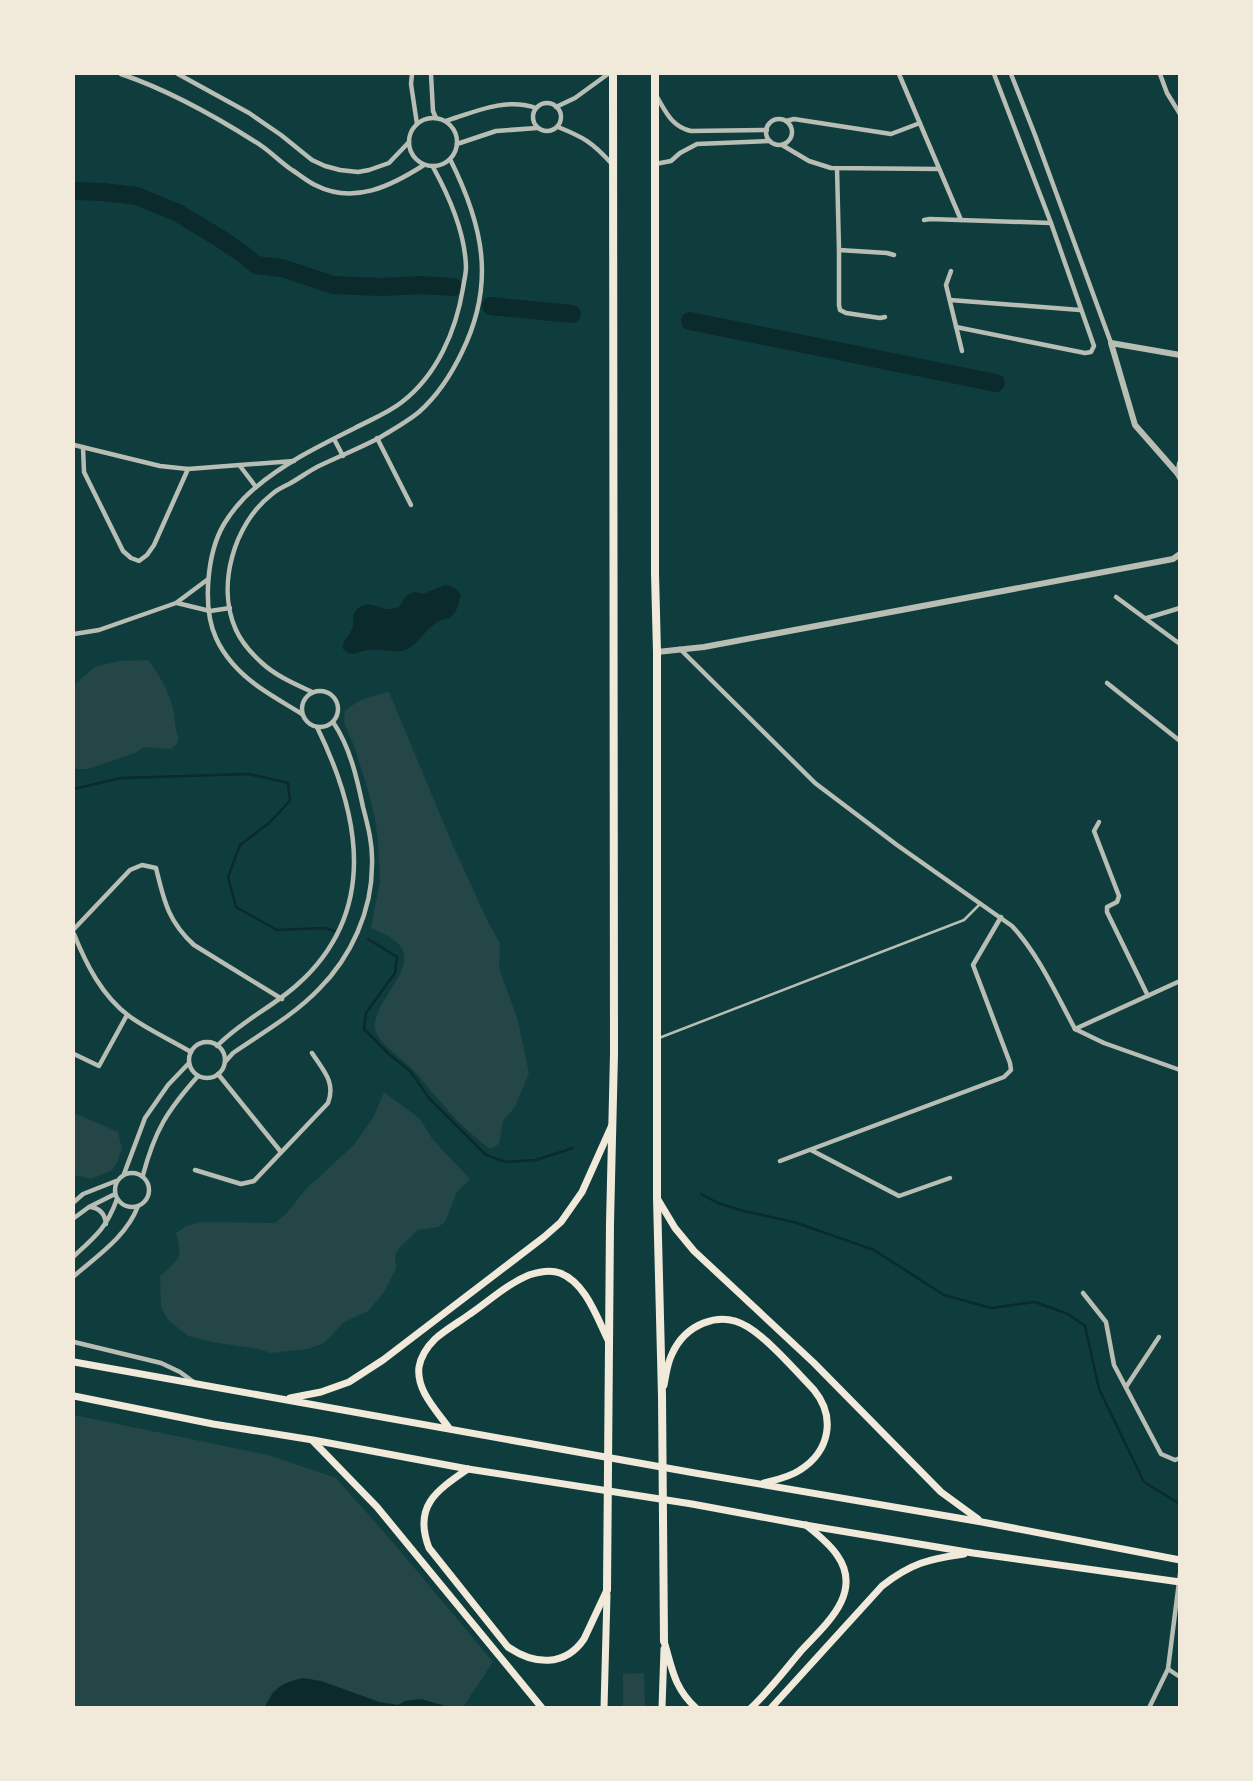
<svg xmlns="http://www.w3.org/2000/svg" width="1253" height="1781" viewBox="0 0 1253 1781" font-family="Poppins,sans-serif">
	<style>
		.green { fill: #244646 }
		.water { fill: #0a2a2b }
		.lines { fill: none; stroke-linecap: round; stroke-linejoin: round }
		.stream { stroke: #0a2a2b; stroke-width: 2.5 }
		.river { stroke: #0a2a2b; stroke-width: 18 }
		.service { stroke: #b8beb3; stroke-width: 2.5 }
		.minor { stroke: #b8beb3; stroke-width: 4.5 }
		.tertiary { stroke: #b8beb3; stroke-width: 6 }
		.secondary { stroke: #f1e9da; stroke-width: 7 }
		.primary { stroke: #f1e9da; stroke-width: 8 }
	</style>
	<rect width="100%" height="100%" fill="#0f3d3e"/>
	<g class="green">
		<path d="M 148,660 C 158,673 168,689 172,705 C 176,717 173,727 179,738 L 177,744 L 171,749 L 144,747 L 135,753 L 88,769 L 74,769 L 74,685 L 95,667 L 119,661 Z"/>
		<path d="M 389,692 L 454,848 L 488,922 L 500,943 L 499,968 L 518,1021 L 529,1073 L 515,1107 L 503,1121 L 499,1144 L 490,1149 C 471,1135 454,1118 439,1100 C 430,1091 423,1080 414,1071 C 404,1059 377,1044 375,1028 C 372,1001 425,964 395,941 C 388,935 379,932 371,928 L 380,881 L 378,843 L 375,819 L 368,790 L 354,746 L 344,722 L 345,711 C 358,699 372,696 389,692 Z"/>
		<path d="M 384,1092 L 420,1119 L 433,1140 L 470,1179 L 457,1192 L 445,1222 L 438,1227 L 418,1230 L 399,1248 L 395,1255 L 396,1268 L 385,1291 L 368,1311 L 344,1322 L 324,1343 L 308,1349 L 270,1353 L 260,1349 L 212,1342 L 188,1336 L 168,1320 L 161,1307 L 160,1276 C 178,1259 184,1259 176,1233 L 187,1226 L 202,1222 L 275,1223 L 286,1214 L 306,1189 L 354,1145 L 374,1116 Z"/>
		<path d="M 74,1113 L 118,1132 L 122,1149 L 116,1165 L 110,1171 L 91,1179 L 74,1175 Z"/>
		<path d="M 74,1415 L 268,1455 L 336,1478 L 391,1540 L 493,1662 L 463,1707 L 447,1707 L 441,1704 L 405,1701 L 398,1705 L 379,1702 L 321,1681 L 273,1691 L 265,1707 L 74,1707 Z"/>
		<path d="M 644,1673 L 645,1707 L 623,1707 L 623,1674 Z"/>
	</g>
	<g class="water">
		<path d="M 445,585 C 453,586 457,589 461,595 L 456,611 L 450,618 C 432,619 424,637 411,647 C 398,657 382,647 368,650 C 357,652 352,658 343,649 C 343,637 349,638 352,629 C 355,623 351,617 355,612 C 365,598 377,608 387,609 C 390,610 395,608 399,607 L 406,596 L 411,593 L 415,592 L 423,594 Z"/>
		<path d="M 303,1678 L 321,1681 L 379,1702 L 398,1705 L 405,1701 L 422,1699 L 447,1707 L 265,1707 C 276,1686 280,1684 303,1678 Z"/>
	</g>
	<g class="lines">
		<g class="stream">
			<path d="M 74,789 L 121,778 L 249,774 L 288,783 L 290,801 L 269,823 L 240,845 L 228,877 L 236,907 L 277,930 L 325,928 L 335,931"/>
			<path d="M 368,939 L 397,957 L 395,973 L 366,1013 L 364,1029 L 390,1055 L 410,1071 L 429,1098 L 486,1155 L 506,1162 L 536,1160 L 573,1148"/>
			<path d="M 701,1194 L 718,1203 L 744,1211 L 794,1222 L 874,1250 L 944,1295 L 991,1308 L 1035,1302 L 1068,1314 L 1085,1326 L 1099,1389 L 1144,1482 L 1180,1504"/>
		</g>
		<g class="river">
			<path d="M 74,191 L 103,192 L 137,196 L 178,213 L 221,239 L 243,254 L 256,265 L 282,268 L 333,285 L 381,287 L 421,285 L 453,287"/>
			<path d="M 491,306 L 572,314"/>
			<path d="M 690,321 L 996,383"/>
		</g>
		<path class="service" d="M 659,1038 L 964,920 L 981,903"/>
		<g class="minor">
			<path d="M 121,74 C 168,90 213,115 254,141 C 268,149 279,161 292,170 C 300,175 307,181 315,185 C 354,205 391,186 424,165"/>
			<path d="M 178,74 L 249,113 L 281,135 L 312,160 L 325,166 L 340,170 L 358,172 L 369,170 L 389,163 L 409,142"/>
			<path d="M 412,74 L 411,84 L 417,124"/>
			<path d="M 431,74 L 433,111 L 436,118"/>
			<path d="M 899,74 L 961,220"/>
			<path d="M 1011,74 L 1035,135 L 1111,343"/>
			<path d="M 1160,74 L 1167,93 L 1180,114"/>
			<path d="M 657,97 C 666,112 672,127 691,131 L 767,130"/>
			<circle cx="547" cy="117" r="14"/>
			<path d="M 556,107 L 575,98 L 608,74"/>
			<circle cx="433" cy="142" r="24"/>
			<circle cx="779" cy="132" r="13"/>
			<path d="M 446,121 C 474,112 507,97 536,108"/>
			<path d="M 786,121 L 794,119 L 891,134 L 920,123"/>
			<path d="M 558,127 C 583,137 592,142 611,163"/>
			<path d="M 457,144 L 496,131 L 537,128"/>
			<path d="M 782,145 L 809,161 L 831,168 L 939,169"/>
			<path d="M 655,164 L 671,161 L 680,153 L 697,144 L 770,141"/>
			<path d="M 837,168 L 839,250 L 839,305 L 840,310 L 846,313 L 880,318 L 885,317"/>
			<path d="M 924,220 L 930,219 L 1051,223"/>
			<path d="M 839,250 L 887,253 L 894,255"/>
			<path d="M 951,271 L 946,285 L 962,351"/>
			<path d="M 950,300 L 1080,310"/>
			<path d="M 956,327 L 1085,353 L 1091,352 L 1094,346 L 1051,223 L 994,74"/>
			<path d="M 377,438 L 411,505"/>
			<path d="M 334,439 L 343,456"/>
			<path d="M 74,445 L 160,466 L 188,469 L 294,461"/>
			<path d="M 83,447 L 84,472 L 123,551 L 131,558 L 139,561 L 147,555 L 154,545 L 188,469"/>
			<path d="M 240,466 L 256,487"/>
			<path d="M 1116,597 L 1180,644"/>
			<path d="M 177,603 L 210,611 L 230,608"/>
			<path d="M 1147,618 L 1180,608"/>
			<path d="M 74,634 L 99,630 L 176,603 L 207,580"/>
			<path d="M 680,649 L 815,783 L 897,845 L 1012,926 C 1039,955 1056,994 1075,1029"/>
			<path d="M 1107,683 L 1180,741"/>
			<circle cx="320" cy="709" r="18"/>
			<path d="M 312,692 C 295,684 276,676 262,663 C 252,654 241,641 236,630 C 216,586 234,524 271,495 C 276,490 283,487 289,484 C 300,478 310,470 321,465 C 340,456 360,448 379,438 C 392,430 407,422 419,412 C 437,396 452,373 462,352 C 496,283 483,225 450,159"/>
			<path d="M 302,714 C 278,699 252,686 233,664 C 226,656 220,647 216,638 C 202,607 207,553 224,524 C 232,511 243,498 255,488 C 284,463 321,445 355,428 C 370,420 388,413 402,402 C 437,375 456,331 463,288 C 464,281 466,274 466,267 C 465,232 449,196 433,167"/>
			<path d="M 1099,822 L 1094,831 L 1119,896 L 1117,902 L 1107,907 L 1107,912 L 1148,996"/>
			<path d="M 74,929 L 130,870 L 142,865 L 156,868 C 164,901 168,921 194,945 L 282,999"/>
			<path d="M 74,934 C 86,964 102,996 129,1016 C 148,1030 171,1040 191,1052"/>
			<path d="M 1075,1029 L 1180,981"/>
			<path d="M 1075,1029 L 1104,1043 L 1180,1070"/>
			<circle cx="207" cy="1060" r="18"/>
			<path d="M 217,1046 C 241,1021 273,1007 298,984 C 379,911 360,815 317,727"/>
			<path d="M 74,1054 L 99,1066 L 127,1015"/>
			<path d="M 225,1062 L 233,1053 C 262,1033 294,1015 319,989 C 351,957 372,911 372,865 C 373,845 368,826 363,807 C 357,778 350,747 333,722"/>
			<path d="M 218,1074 L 281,1152"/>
			<path d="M 811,1150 L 899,1196 L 950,1178"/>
			<path d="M 780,1161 L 1004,1077 L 1011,1070 L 1010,1063 L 973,965 L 1001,917"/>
			<path d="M 195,1170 L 241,1184 L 254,1181 L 328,1103 C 336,1082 323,1070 312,1053"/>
			<circle cx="132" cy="1190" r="17"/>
			<path d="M 124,1174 L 145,1118 L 168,1085 L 189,1063"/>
			<path d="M 143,1175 C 155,1130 167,1111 198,1076"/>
			<path d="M 74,1202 L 83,1194 L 116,1181"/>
			<path d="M 90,1207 C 100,1208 105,1214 106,1224"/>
			<path d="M 74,1218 L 89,1207 L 115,1194"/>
			<path d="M 74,1256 C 96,1236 107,1227 117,1199"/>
			<path d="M 74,1276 C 97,1256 127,1236 138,1206"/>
			<path d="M 1083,1293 L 1106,1322 L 1114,1365 L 1161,1454 L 1175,1460 L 1180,1458"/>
			<path d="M 74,1342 L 161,1363 L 180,1372 L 195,1383"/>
			<path d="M 1126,1387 L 1159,1337"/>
			<path d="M 1168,1669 L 1180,1677"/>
			<path d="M 1149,1708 L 1168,1669 L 1180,1574"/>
		</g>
		<g class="tertiary">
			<path d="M 1180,355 L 1111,343 L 1135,425 L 1178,474 L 1180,478"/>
			<path d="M 1178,474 L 1180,463"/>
			<path d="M 657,652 L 704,647 L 1173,559 L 1180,554"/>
		</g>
		<g class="secondary">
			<path d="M 657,1198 L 675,1228 L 694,1251 L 814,1363 L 941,1492 L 978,1519"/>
			<path d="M 74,1362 L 695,1473 L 982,1522 L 1180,1560"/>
			<path d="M 664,1385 C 666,1375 667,1364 672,1354 C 685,1325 719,1309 748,1327 C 769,1340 796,1371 814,1390 C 836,1417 830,1451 800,1470 C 790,1477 776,1480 764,1483"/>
			<path d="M 74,1396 L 213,1424 L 313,1440 L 468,1469 L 692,1504 L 805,1525 L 973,1553 L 1180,1582"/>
			<path d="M 290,1398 L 321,1392 L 349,1382 L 383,1360 L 544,1237 L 561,1222 L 582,1192 L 612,1125"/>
			<path d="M 449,1428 C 436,1410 416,1390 419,1367 C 421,1355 427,1347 435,1339 C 445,1330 459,1322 470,1314 C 489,1301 507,1284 529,1275 C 538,1272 550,1269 560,1273 C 586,1283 597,1318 609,1342"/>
			<path d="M 313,1441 L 377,1507 L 542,1708"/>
			<path d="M 468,1469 C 436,1491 413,1506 429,1548 L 508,1647 C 534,1665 565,1667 584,1639 L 607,1590"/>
			<path d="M 664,1641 C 672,1668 674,1688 696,1708"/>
			<path d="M 604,1708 L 607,1595"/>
			<path d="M 662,1708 L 664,1649"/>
			<path d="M 751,1708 C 769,1691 785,1670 801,1651 C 825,1625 864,1593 837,1555 C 829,1543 817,1534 806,1525"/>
			<path d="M 771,1708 L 882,1586 C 911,1563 929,1559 964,1554"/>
		</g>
		<g class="primary">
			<path d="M 655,74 L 655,574 L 657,652 L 657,1198 L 662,1396 L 664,1641"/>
			<path d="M 607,1590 L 610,1223 L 614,1054 L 613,74"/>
		</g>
	</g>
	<rect width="1253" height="1781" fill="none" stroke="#f1e9da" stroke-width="150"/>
</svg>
